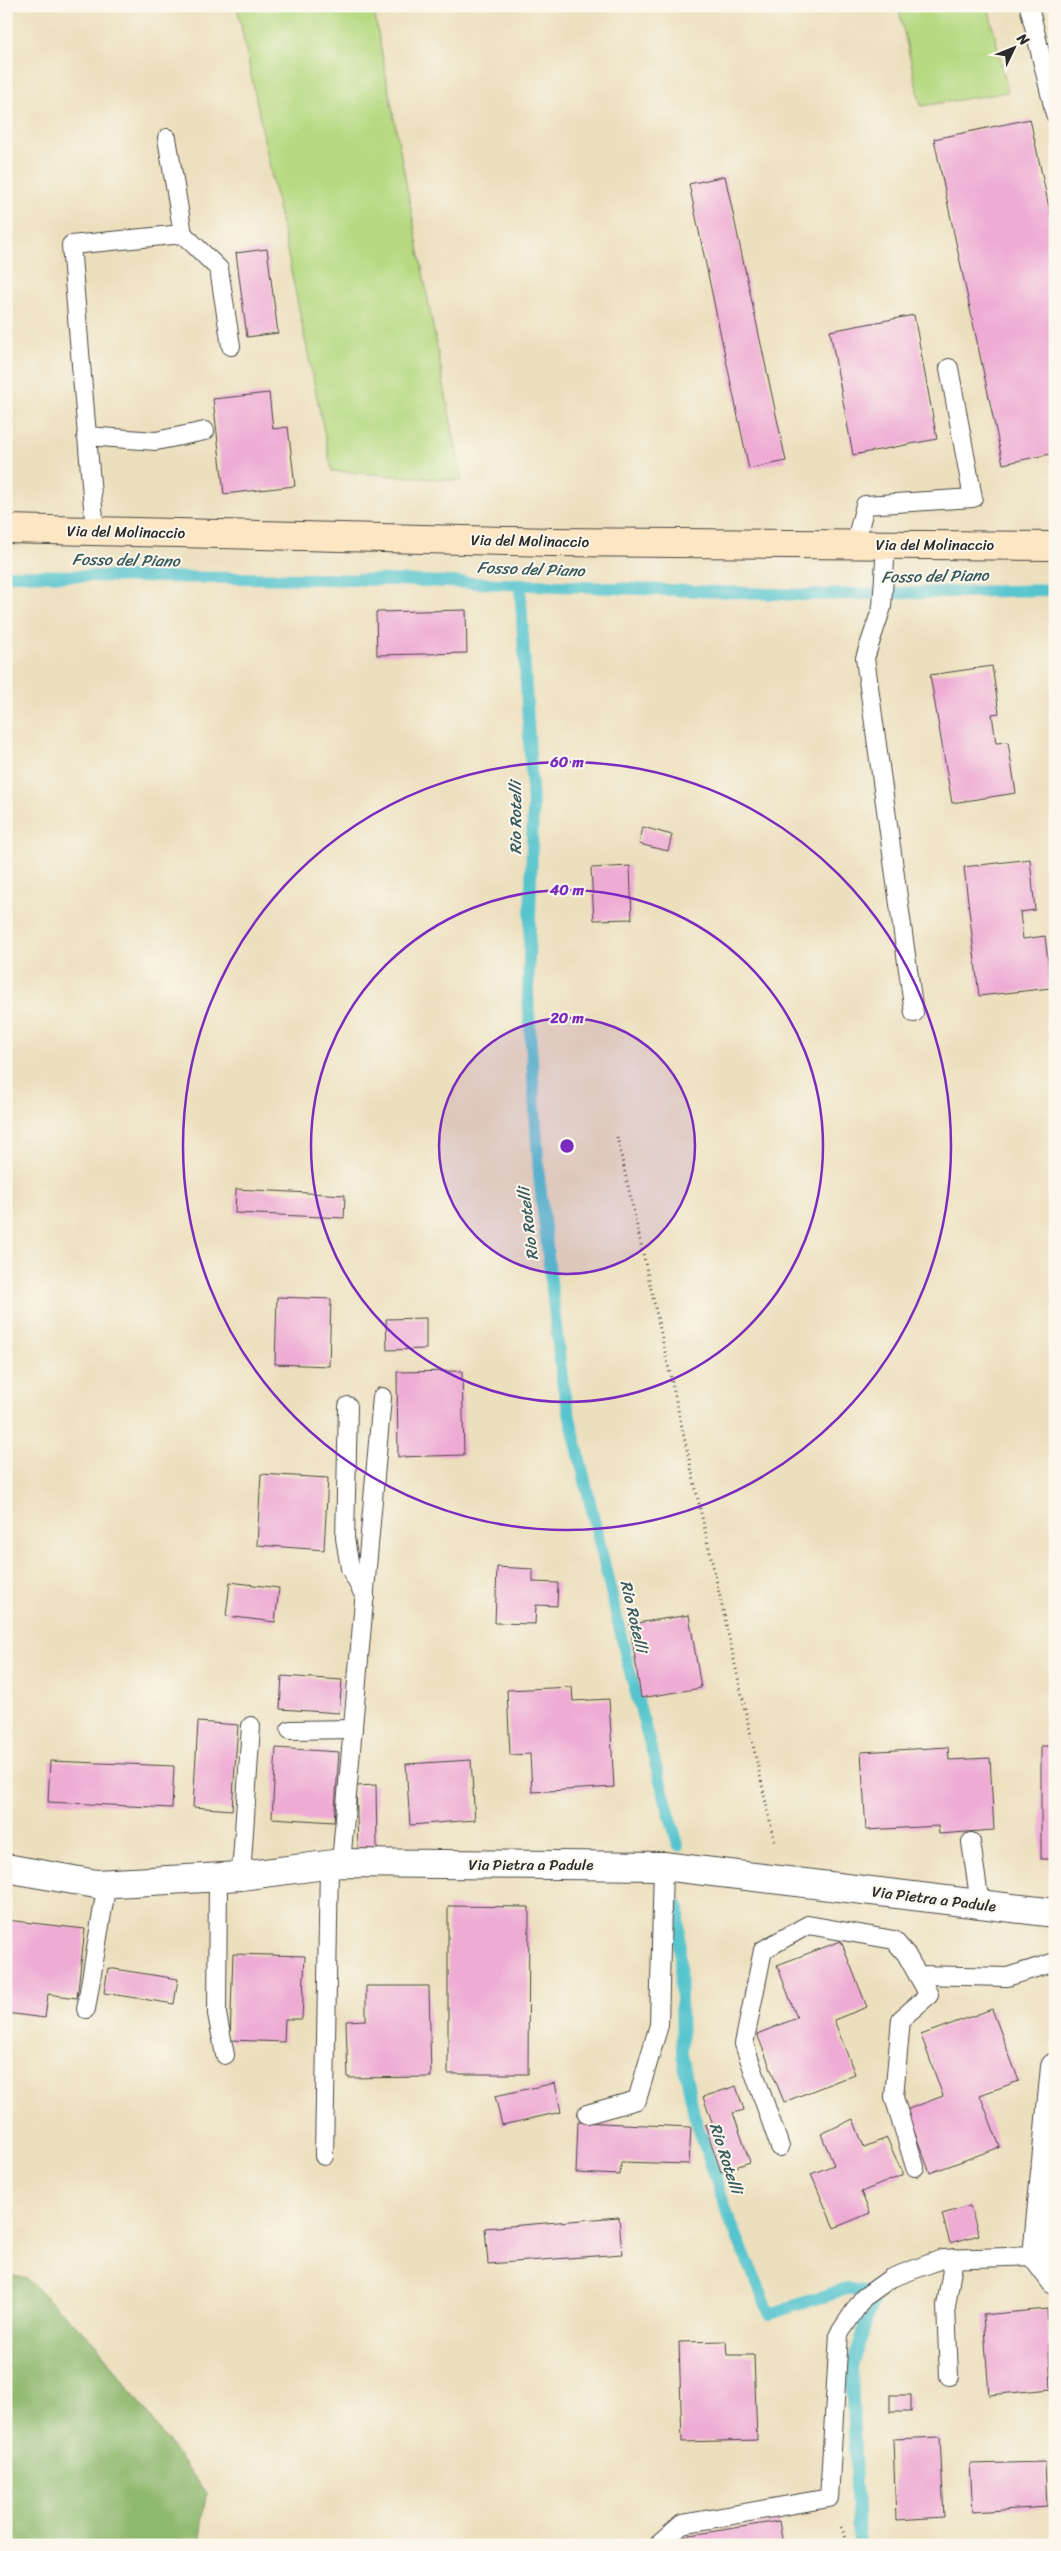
<svg xmlns="http://www.w3.org/2000/svg" width="1061" height="2551" viewBox="0 0 1061 2551" font-family="Sriracha,sans-serif">
	<style>
		.green { fill: #b6d981; stroke: #708256 }
		.forest { fill: #90b96f; stroke: #5e724d }
		.lines { fill: none; stroke-linecap: round; stroke-linejoin: round }
		.stream { stroke: #57c4cd; stroke-width: 12 }
		.building { fill: #eeabd4 }
		.lane-casing { stroke: #484641; stroke-width: 20 }
		.street-casing { stroke: #484641; stroke-width: 30 }
		.secondary-casing { stroke: #484641; stroke-width: 30 }
		.path { stroke: #484641; stroke-width: 3; stroke-dasharray: 1 4; stroke-linecap: butt }
		.lane { stroke: #fff; stroke-width: 18 }
		.street { stroke: #fff; stroke-width: 28 }
		.secondary { stroke: #fce6c4; stroke-width: 28 }
		.ring { fill: none; stroke: #7b2cbf; stroke-width: 2.5 }
		.labels { text-anchor: middle; dominant-baseline: central; stroke-width: 4; stroke-linejoin: round; paint-order: stroke }
		.street-label { font-size: 15px; fill: #2b2b2b; stroke: #fbf7ec }
		.water-label { font-size: 16px; font-style: italic; fill: #38595c; stroke: #fbf7ec }
		.centre { fill: #7b2cbf; stroke: #fbf7ec; stroke-width: 2.5 }
		.ring-label { font-size: 15px; text-anchor: middle; font-weight: bold; fill: #7b2cbf; stroke: #fbf7ec; stroke-width: 4; stroke-linejoin: round; paint-order: stroke }
	</style>
	<rect width="100%" height="100%" fill="#fbf7ec"/>
	<filter id="ink" filterUnits="userSpaceOnUse"><feTurbulence type="fractalNoise" baseFrequency=".02" numOctaves="2"/><feDisplacementMap in="SourceGraphic" scale="10" xChannelSelector="R" yChannelSelector="G"/><feConvolveMatrix kernelMatrix="1 2 1 2 8 2 1 2 1" color-interpolation-filters="sRGB"/></filter>
	<filter id="wash" filterUnits="userSpaceOnUse"><feTurbulence type="fractalNoise" baseFrequency=".0096" numOctaves="4" result="noise"/><feDisplacementMap in="SourceGraphic" scale="20" xChannelSelector="R" yChannelSelector="G"/><feGaussianBlur stdDeviation="1.12" result="paint"/><feColorMatrix in="noise" values="0 0 0 0 0 0 0 0 0 0 0 0 0 0 0 0 0 1.4 0 .05"/><feComposite in="paint" operator="in"/></filter>
	<g filter="url(#wash)">
		<rect width="100%" height="100%" fill="#ecdfbd"/>
		<g class="green">
			<path d="M 237,6 L 373,6 L 462,481 L 332,471 Z"/>
			<path d="M 898,6 L 988,6 L 1008,92 L 921,106 Z"/>
		</g>
		<path class="forest" d="M 6,2274 L 27,2279 L 96,2344 L 206,2494 L 199,2545 L 6,2545 Z"/>
		<g class="lines">
			<g class="stream">
				<path d="M 6,575 L 393,580 L 805,595 L 1055,590"/>
				<path d="M 520,584 L 533,806 L 528,995 L 539,1176 L 563,1387 L 628,1665 L 678,1845"/>
				<path d="M 679,1906 L 682,2054 L 694,2115 L 729,2218 L 770,2314 L 847,2288 L 865,2292"/>
				<path d="M 858,2545 L 852,2366 L 873,2301"/>
			</g>
		</g>
		<g id="blocks">
			<g class="building">
				<path d="M 1030,119 L 1055,235 L 1055,453 L 1003,464 L 934,139 Z"/>
				<path d="M 725,176 L 786,461 L 749,469 L 689,184 Z"/>
				<path d="M 267,249 L 278,333 L 247,337 L 236,253 Z"/>
				<path d="M 914,315 L 937,439 L 853,455 L 830,331 Z"/>
				<path d="M 269,393 L 273,429 L 288,427 L 295,486 L 224,494 L 213,399 Z"/>
				<path d="M 466,610 L 467,653 L 377,655 L 376,612 Z"/>
				<path d="M 992,666 L 999,713 L 992,714 L 996,743 L 1008,742 L 1016,793 L 952,803 L 930,675 Z"/>
				<path d="M 643,827 L 672,835 L 668,851 L 639,844 Z"/>
				<path d="M 1030,859 L 1035,910 L 1020,912 L 1023,939 L 1045,936 L 1051,988 L 979,996 L 964,867 Z"/>
				<path d="M 630,866 L 632,919 L 594,920 L 591,868 Z"/>
				<path d="M 236,1189 L 345,1195 L 344,1218 L 235,1213 Z"/>
				<path d="M 277,1297 L 331,1299 L 329,1366 L 275,1364 Z"/>
				<path d="M 426,1318 L 426,1349 L 387,1350 L 386,1319 Z"/>
				<path d="M 462,1371 L 464,1455 L 398,1457 L 397,1372 Z"/>
				<path d="M 261,1474 L 328,1478 L 324,1550 L 257,1545 Z"/>
				<path d="M 497,1567 L 533,1569 L 533,1582 L 558,1583 L 557,1606 L 536,1605 L 535,1624 L 495,1623 Z"/>
				<path d="M 230,1582 L 279,1588 L 275,1622 L 226,1616 Z"/>
				<path d="M 689,1615 L 701,1688 L 641,1698 L 630,1624 Z"/>
				<path d="M 282,1676 L 342,1680 L 339,1713 L 280,1709 Z"/>
				<path d="M 572,1687 L 573,1701 L 609,1699 L 614,1787 L 532,1792 L 530,1754 L 510,1755 L 507,1690 Z"/>
				<path d="M 198,1722 L 238,1725 L 232,1810 L 193,1807 Z"/>
				<rect x="1041" y="1746" width="14" height="113"/>
				<path d="M 948,1747 L 949,1760 L 990,1758 L 994,1830 L 939,1834 L 938,1826 L 866,1830 L 861,1752 Z"/>
				<path d="M 276,1748 L 339,1752 L 334,1822 L 272,1818 Z"/>
				<path d="M 471,1760 L 475,1820 L 410,1825 L 406,1764 Z"/>
				<path d="M 50,1761 L 174,1766 L 172,1808 L 48,1802 Z"/>
				<path d="M 376,1785 L 377,1849 L 358,1849 L 356,1786 Z"/>
				<path d="M 448,1906 L 529,1907 L 528,2074 L 448,2074 Z"/>
				<path d="M 6,1920 L 85,1929 L 77,1998 L 48,1994 L 45,2018 L 6,2013 Z"/>
				<path d="M 841,1941 L 867,2007 L 834,2020 L 855,2074 L 784,2102 L 757,2034 L 797,2018 L 777,1965 Z"/>
				<path d="M 233,1954 L 305,1956 L 302,2019 L 285,2019 L 284,2042 L 230,2040 Z"/>
				<path d="M 108,1968 L 178,1979 L 174,2004 L 104,1993 Z"/>
				<path d="M 366,1986 L 429,1986 L 431,2077 L 348,2078 L 346,2021 L 366,2020 Z"/>
				<path d="M 992,2009 L 1019,2081 L 980,2095 L 1000,2147 L 930,2173 L 906,2110 L 943,2096 L 921,2035 Z"/>
				<path d="M 555,2083 L 561,2112 L 502,2125 L 495,2096 Z"/>
				<path d="M 736,2086 L 744,2110 L 733,2113 L 750,2162 L 721,2172 L 705,2125 L 712,2122 L 703,2097 Z"/>
				<path d="M 853,2119 L 864,2147 L 887,2138 L 903,2175 L 861,2192 L 870,2213 L 834,2228 L 811,2174 L 834,2165 L 821,2134 Z"/>
				<path d="M 578,2122 L 691,2127 L 689,2164 L 621,2162 L 620,2175 L 576,2173 Z"/>
				<path d="M 970,2206 L 979,2235 L 950,2243 L 942,2214 Z"/>
				<path d="M 619,2217 L 622,2254 L 488,2264 L 485,2228 Z"/>
				<path d="M 1047,2309 L 1051,2389 L 989,2395 L 983,2315 Z"/>
				<path d="M 726,2341 L 727,2355 L 754,2355 L 757,2440 L 682,2442 L 679,2342 Z"/>
				<rect x="890" y="2395" width="21" height="17"/>
				<path d="M 940,2437 L 944,2517 L 896,2520 L 893,2439 Z"/>
				<path d="M 1045,2462 L 1047,2507 L 973,2512 L 970,2464 Z"/>
				<path d="M 779,2521 L 783,2545 L 685,2545 L 684,2536 Z"/>
			</g>
		</g>
	</g>
	<g filter="url(#ink)">
		<use href="#blocks" fill-opacity="0" stroke="#484641" stroke-width="1"/>
		<g class="lines">
			<defs>
				<g id="lane">
					<path d="M 1029,6 L 1055,114"/>
					<path d="M 167,138 L 183,234"/>
					<path d="M 86,436 L 156,441 L 205,431"/>
					<path d="M 95,531 L 71,245 L 183,234 L 219,269 L 231,346"/>
					<path d="M 855,545 L 865,505 L 973,498 L 949,368"/>
					<path d="M 886,545 L 882,607 L 865,658 L 914,1013"/>
					<path d="M 348,1406 L 345,1538 L 350,1568 L 365,1597"/>
					<path d="M 290,1730 L 353,1729"/>
					<path d="M 971,1842 L 980,1904"/>
					<path d="M 341,1863 L 382,1397"/>
					<path d="M 241,1876 L 251,1726"/>
					<path d="M 218,1877 L 217,2014 L 225,2055"/>
					<path d="M 918,1975 L 1007,1977 L 1055,1962"/>
					<path d="M 86,2009 L 107,1883"/>
					<path d="M 587,2114 L 637,2100 L 659,2025 L 663,1866"/>
					<path d="M 780,2147 L 744,2044 L 763,1950 L 808,1925 L 894,1940 L 906,1954 L 929,1995 L 901,2019 L 894,2097 L 915,2167"/>
					<path d="M 324,2156 L 329,1865"/>
					<path d="M 949,2376 L 946,2306 L 954,2258"/>
					<path d="M 658,2545 L 682,2524 L 829,2498 L 839,2334 L 863,2298 L 891,2278 L 942,2259 L 1037,2256"/>
				</g>
				<g id="street">
					<path d="M 6,1868 L 96,1884 L 241,1876 L 341,1863 L 663,1866 L 1055,1913"/>
					<path d="M 1055,2067 L 1037,2256 L 1055,2280"/>
				</g>
				<path id="secondary" d="M 6,529 L 551,542 L 1055,546"/>
			</defs>
			<use href="#lane" class="lane-casing"/>
			<use href="#street" class="street-casing"/>
			<use href="#secondary" class="secondary-casing"/>
			<g class="path">
				<path d="M 617,1137 L 775,1843"/>
				<path d="M 841,2527 L 849,2545"/>
			</g>
			<use href="#lane" class="lane"/>
			<use href="#street" class="street"/>
			<use href="#secondary" class="secondary"/>
		</g>
	</g>
	<circle cx="567" cy="1146" r="128" fill="#7b2cbf" fill-opacity=".12"/>
	<g class="ring">
		<circle cx="567" cy="1146" r="128"/>
		<circle cx="567" cy="1146" r="256"/>
		<circle cx="567" cy="1146" r="384"/>
	</g>
	<g class="labels">
		<g class="street-label">
			<text transform="translate(126 532) rotate(1)">Via del Molinaccio</text>
			<text transform="translate(530 541) rotate(1)">Via del Molinaccio</text>
			<text x="935" y="545">Via del Molinaccio</text>
			<text x="531" y="1865">Via Pietra a Padule</text>
			<text transform="translate(934 1899) rotate(7)">Via Pietra a Padule</text>
		</g>
		<g class="water-label">
			<text transform="translate(126 560) rotate(1)">Fosso del Piano</text>
			<text transform="translate(531 569) rotate(2)">Fosso del Piano</text>
			<text transform="translate(935 576) rotate(-1)">Fosso del Piano</text>
			<text transform="translate(515 818) rotate(-90)">Rio Rotelli</text>
			<text transform="translate(528 1224) rotate(-97)">Rio Rotelli</text>
			<text transform="translate(634 1616) rotate(77)">Rio Rotelli</text>
			<text transform="translate(726 2158) rotate(72)">Rio Rotelli</text>
		</g>
	</g>
	<circle cx="567" cy="1146" r="8" class="centre"/>
	<g class="ring-label">
		<text x="567" y="767">60 m</text>
		<text x="567" y="895">40 m</text>
		<text x="567" y="1023">20 m</text>
	</g>
	<rect width="1061" height="2551" fill="none" stroke="#fbf7ec" stroke-width="25"/>
	<g transform="translate(1014 48) rotate(47)" stroke="#fbf7ec" stroke-width="4" paint-order="stroke">
	<path d="M0-4L9 19L0 12L-9 19Z" fill="#2b2b2b"/>
	<text y="-8" font-size="14" font-weight="bold" text-anchor="middle" fill="#2b2b2b">N</text>
	</g>
</svg>
